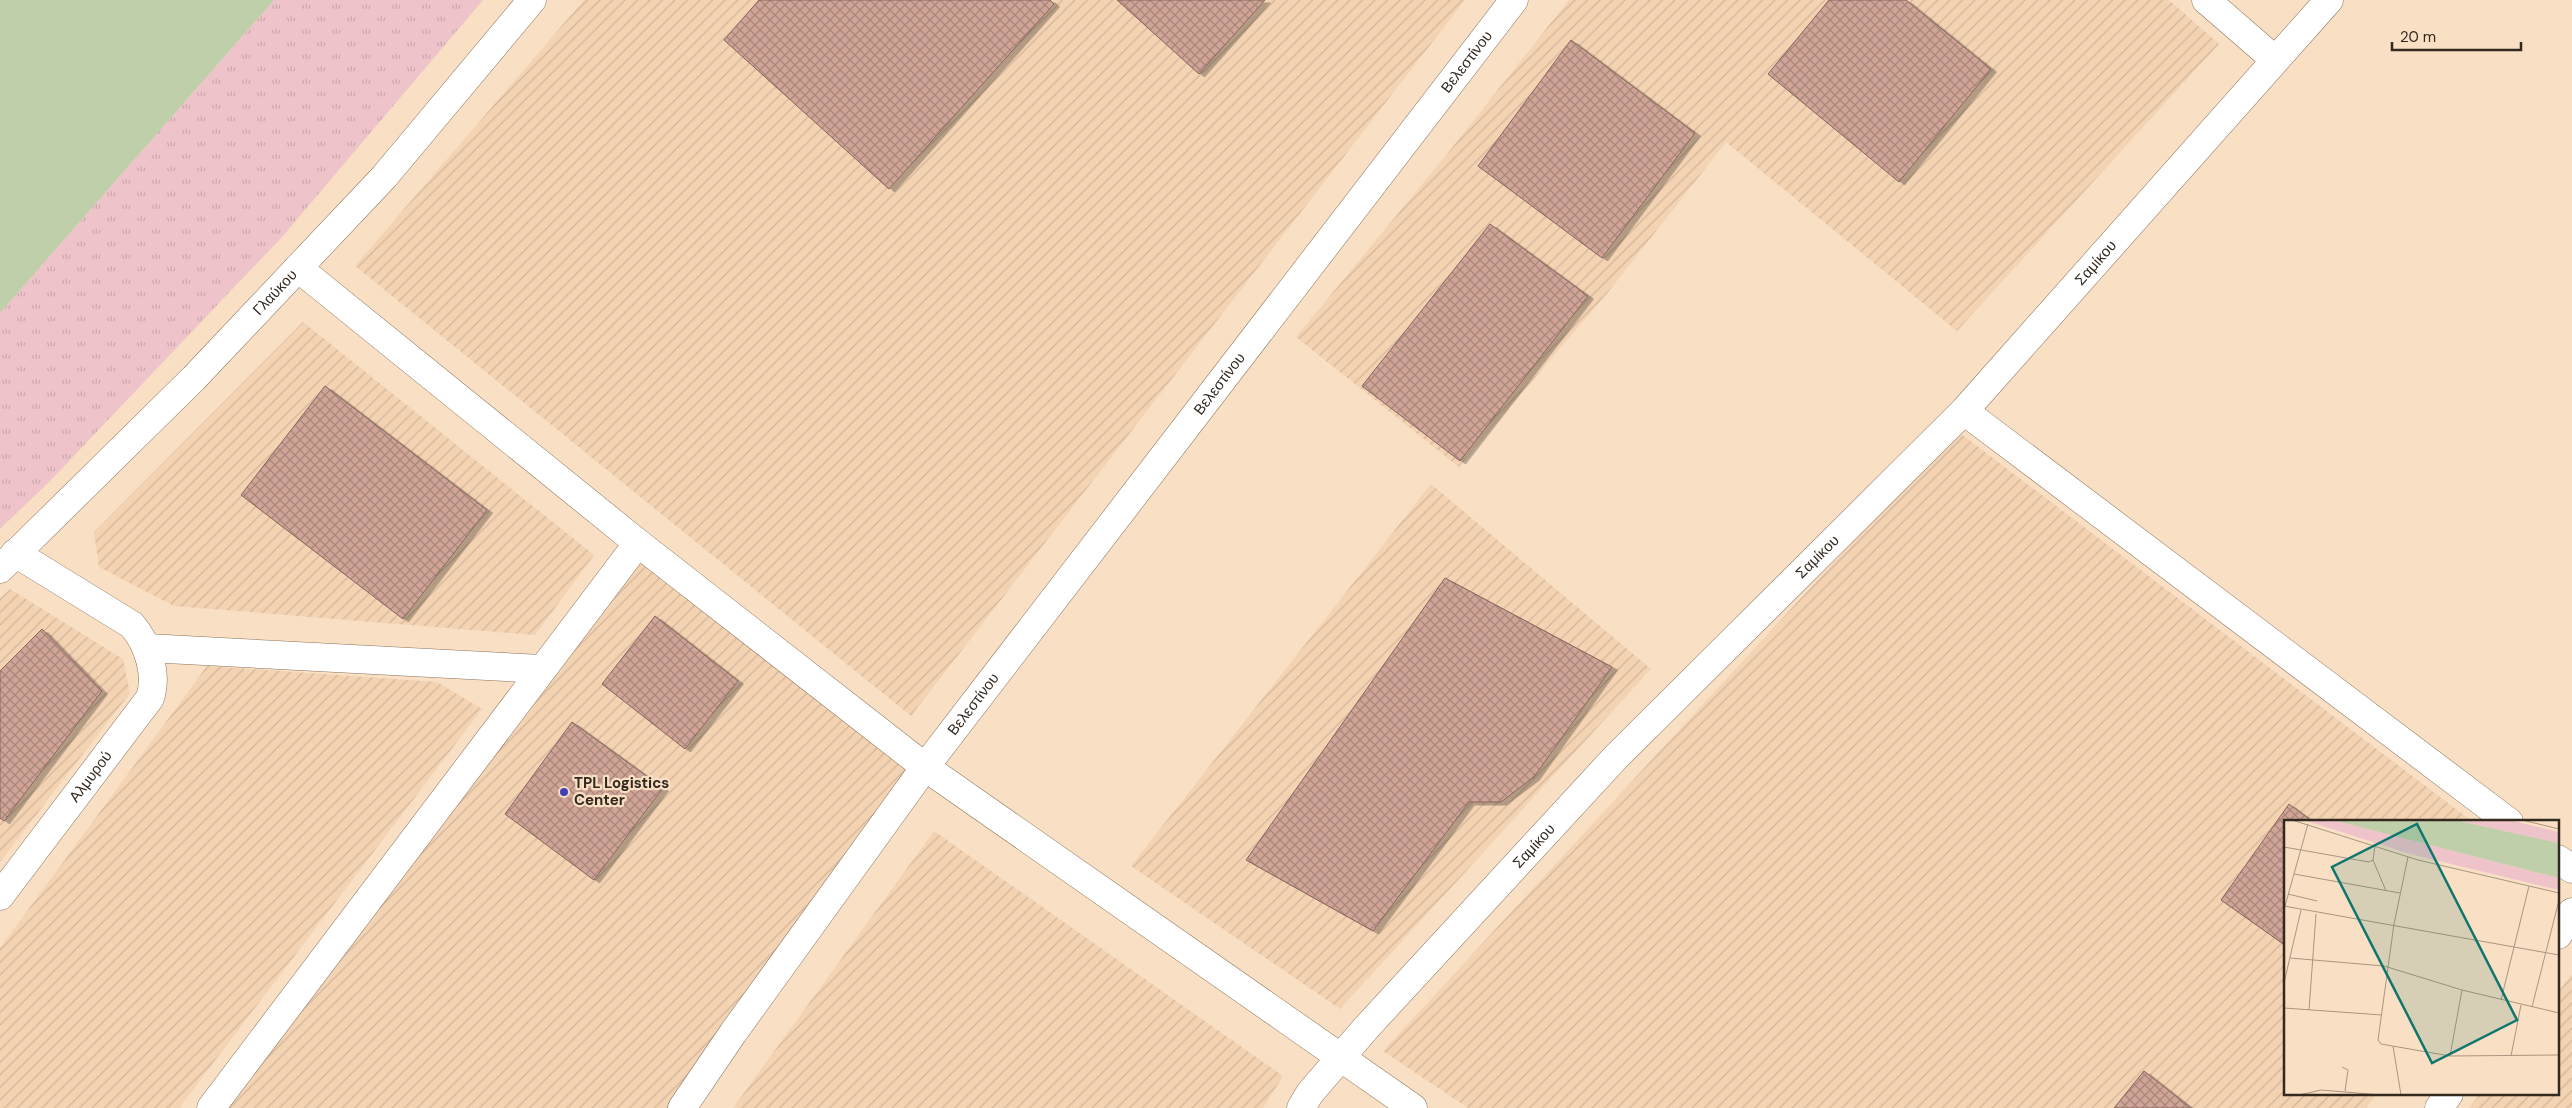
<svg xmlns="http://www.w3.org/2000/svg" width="2572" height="1108" viewBox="0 0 2572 1108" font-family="'DM Sans',sans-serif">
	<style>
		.industrial { fill: url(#industrial-furrows) }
		.grass { fill: url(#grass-tufts) }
		.water { fill: #becfa9 }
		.building { fill: url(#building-cross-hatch); stroke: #86645a; filter: url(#shadow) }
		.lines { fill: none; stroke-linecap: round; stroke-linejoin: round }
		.street-casing { stroke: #8b735b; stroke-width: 29 }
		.primary-casing { stroke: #8b735b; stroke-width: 29 }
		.street { stroke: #fff; stroke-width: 28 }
		.primary { stroke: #fff; stroke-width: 28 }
		.poi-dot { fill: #4141b6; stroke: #f9dfc4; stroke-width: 2 }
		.labels { text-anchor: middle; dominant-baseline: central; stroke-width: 4.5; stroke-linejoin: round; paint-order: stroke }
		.street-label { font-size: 15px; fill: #33291f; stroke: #f9dfc4 }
		.poi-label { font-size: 15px; font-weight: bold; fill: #33291f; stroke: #f9dfc4; text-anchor: start }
		.inset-road { fill: none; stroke: #aa9682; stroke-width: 1 }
		.view { fill: #0f766e; fill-opacity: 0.15; stroke: #0f766e; stroke-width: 2.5 }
		.inset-edge { fill: none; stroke: #33291f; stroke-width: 2.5 }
	</style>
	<defs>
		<pattern id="industrial-furrows" width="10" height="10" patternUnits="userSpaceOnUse" patternTransform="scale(1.25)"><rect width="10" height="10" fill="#f4d3b3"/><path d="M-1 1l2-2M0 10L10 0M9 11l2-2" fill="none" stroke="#d2b59a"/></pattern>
		<pattern id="grass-tufts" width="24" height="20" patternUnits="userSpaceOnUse" patternTransform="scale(1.25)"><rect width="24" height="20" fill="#efc3ca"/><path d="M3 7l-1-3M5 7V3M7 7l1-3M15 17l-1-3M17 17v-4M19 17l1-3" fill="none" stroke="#cda8ad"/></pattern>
		<pattern id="building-cross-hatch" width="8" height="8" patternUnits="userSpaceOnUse" patternTransform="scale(1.25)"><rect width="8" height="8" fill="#d0a598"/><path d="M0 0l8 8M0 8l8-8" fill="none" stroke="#a9867b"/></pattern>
		<filter id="shadow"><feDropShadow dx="5.5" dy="3" stdDeviation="0" flood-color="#0004"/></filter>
	</defs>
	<rect width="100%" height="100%" fill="#f9dfc4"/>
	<g class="industrial">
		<path d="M 584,0 L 1465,0 L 911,716 L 355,266 Z"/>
		<path d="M 1569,0 L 2169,0 L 2219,44 L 1957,331 L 1726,142 L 1609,291 L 1459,467 L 1296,337 L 1443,159 Z"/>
		<path d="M 303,322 L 594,555 L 535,635 L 174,606 L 99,567 L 94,532 Z"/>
		<path d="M 1956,430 L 2473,822 L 2286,822 L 2286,1094 L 2377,1094 L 2366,1108 L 1468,1108 L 1383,1051 Z"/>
		<path d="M 1431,484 L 1651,669 L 1340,1009 L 1131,866 Z"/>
		<path d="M 638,543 L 925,767 L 689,1108 L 211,1108 Z"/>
		<path d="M 10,589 L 123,659 L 130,693 L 0,862 L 0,598 Z"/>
		<path d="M 207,666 L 437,682 L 482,709 L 179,1108 L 0,1108 L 0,948 Z"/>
		<path d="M 934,831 L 1283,1076 L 1263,1108 L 733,1108 Z"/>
		<path d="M 2572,974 L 2572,1108 L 2469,1108 L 2480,1094 L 2558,1094 L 2558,992 Z"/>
	</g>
	<path class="grass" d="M 274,0 L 483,0 L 282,237 L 49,482 L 0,529 L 0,313 Z"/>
	<path class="water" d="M 0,0 L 274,0 L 0,313 Z"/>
	<g class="building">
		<path d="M 759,0 L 1050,0 L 1054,4 L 889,189 L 724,40 Z"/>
		<path d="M 1117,0 L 1265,0 L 1199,74 Z"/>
		<path d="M 1829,0 L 1906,0 L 1991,69 L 1899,182 L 1768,74 Z"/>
		<path d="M 1571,40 L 1695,133 L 1602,258 L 1478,166 Z"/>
		<path d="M 1490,224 L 1588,296 L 1460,461 L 1362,386 Z"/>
		<path d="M 325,386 L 487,510 L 403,619 L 241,495 Z"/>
		<path d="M 1445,578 L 1612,667 L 1534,777 L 1501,802 L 1469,802 L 1373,931 L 1246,860 Z"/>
		<path d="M 655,616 L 738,681 L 685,749 L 602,684 Z"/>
		<path d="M 42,629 L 102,691 L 4,821 L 0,818 L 0,671 Z"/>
		<path d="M 572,722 L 663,788 L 594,880 L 505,814 Z"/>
		<path d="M 2289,804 L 2313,822 L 2286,822 L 2286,946 L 2221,900 Z"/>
		<path d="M 2144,1071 L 2191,1108 L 2114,1108 Z"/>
	</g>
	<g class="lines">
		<defs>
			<g id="street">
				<path d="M 2206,0 L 2274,59"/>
				<path d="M 298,268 L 638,543 L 925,767 L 1413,1108"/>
				<path d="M 1964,411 L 2509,822"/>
				<path d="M 147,648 L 542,669"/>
				<path d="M 2558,859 L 2572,869"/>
				<path id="s1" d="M 0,896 L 150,698 C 158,674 148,644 132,625 L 15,553"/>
				<path d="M 2558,935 L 2572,912"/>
				<path d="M 211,1108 L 638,543"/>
				<path id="s2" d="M 682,1108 L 733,1033 L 925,767 L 1514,0"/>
				<path id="s3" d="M 1301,1108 L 1310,1093 L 1366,1028 L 1615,758 L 1964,411 L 2329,0"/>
				<path d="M 2439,1108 L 2449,1094"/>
			</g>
			<g id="primary">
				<path id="s4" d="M 0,569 L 194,378 L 384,177 L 532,0"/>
			</g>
		</defs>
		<use href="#street" class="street-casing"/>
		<use href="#primary" class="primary-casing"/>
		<use href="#street" class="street"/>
		<use href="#primary" class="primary"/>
	</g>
	<circle class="poi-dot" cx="564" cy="792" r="5"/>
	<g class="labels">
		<g class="street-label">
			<text stroke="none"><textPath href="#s2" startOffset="1308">Βελεστίνου</textPath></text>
			<text stroke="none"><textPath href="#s3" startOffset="1161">Σαμίκου</textPath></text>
			<text stroke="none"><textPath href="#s4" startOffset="390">Γλαύκου</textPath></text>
			<text stroke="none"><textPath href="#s2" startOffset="902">Βελεστίνου</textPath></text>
			<text stroke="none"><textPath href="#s3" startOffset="756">Σαμίκου</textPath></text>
			<text stroke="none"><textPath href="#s2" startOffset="498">Βελεστίνου</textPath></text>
			<text stroke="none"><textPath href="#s1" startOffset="150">Αλμυρού</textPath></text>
			<text stroke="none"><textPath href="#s3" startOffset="351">Σαμίκου</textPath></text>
		</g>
		<g class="poi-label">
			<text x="574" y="783">TPL Logistics<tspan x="574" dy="17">Center</tspan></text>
		</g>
	</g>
	<g transform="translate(2284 820)">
		<rect width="275" height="275" fill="#f9dfc4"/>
		<path d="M 20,0 L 49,0 L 275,58 L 275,70 L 126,34 ZM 170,0 L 225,0 L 275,12 L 275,23 Z" fill="#efc3ca"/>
		<path d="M 49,0 L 170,0 L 275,23 L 275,58 Z" fill="#becfa9"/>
		<path class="inset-road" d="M 8,0 L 134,40 L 275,73M 238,0 L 275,9M 91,26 L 89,40 L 102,71M 0,27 L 85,42 L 89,40M 124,37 L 110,104 L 94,220 L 97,224 L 166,236 L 275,235M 10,54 L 116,73M 4,74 L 33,81M 0,86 L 275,135M 1,86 L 24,4M 6,138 L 100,146 L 178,170 L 275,193M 0,163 L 17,90M 217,180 L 245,66M 248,187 L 275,80M 0,188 L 98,195M 25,190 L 32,94M 109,226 L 117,275M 166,236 L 178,170M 227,236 L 237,185M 58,247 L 64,250 L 61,271M 15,275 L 37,270 L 97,275"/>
		<path class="view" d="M 133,4 L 233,200 L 148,243 L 48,47 Z"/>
		<rect width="275" height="275" class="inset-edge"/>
	</g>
	<path d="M2392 42v8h129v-8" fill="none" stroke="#33291f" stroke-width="2.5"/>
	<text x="2400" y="42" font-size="15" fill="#33291f" stroke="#f9dfc4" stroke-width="4" paint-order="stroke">20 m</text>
</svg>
